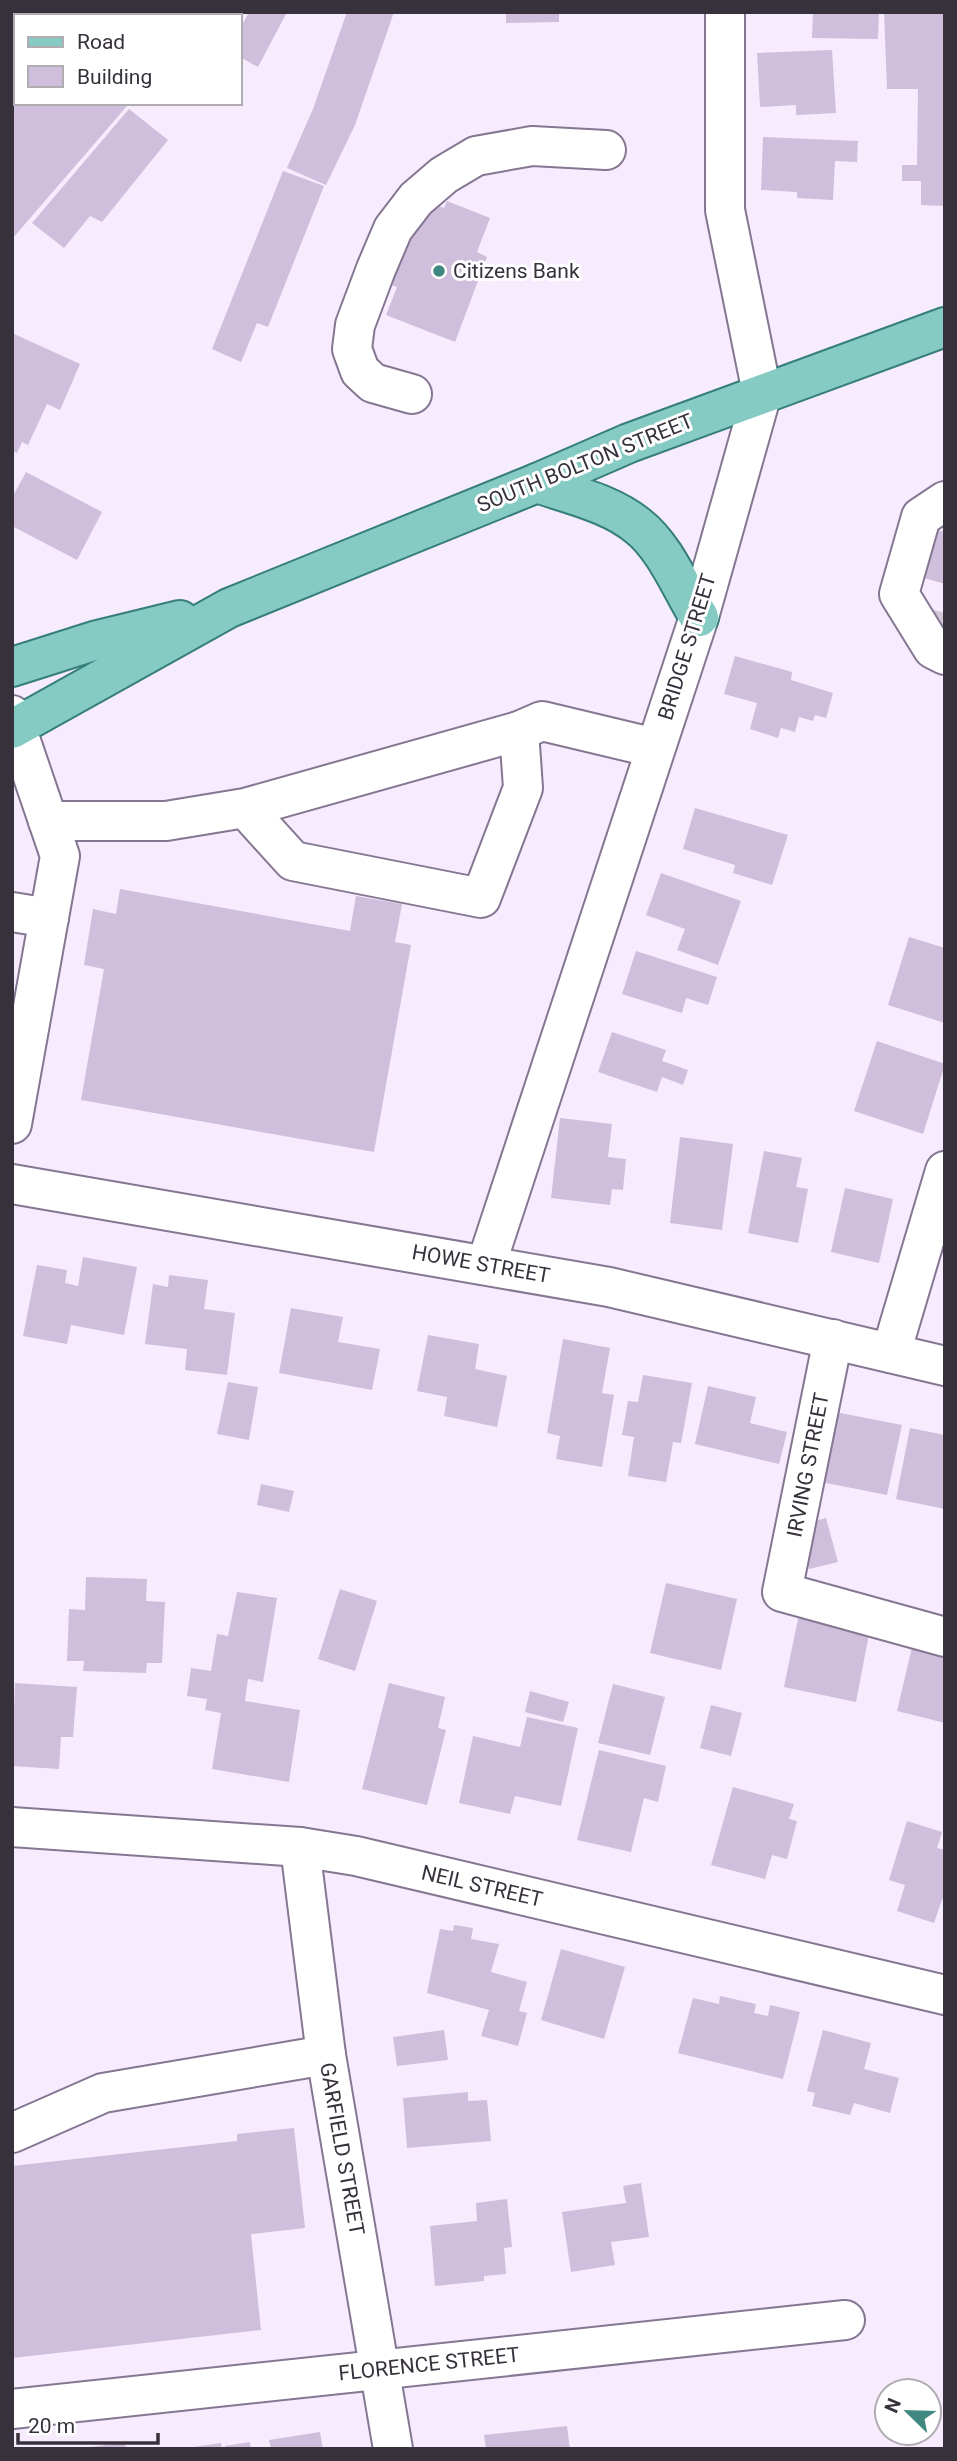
<svg xmlns="http://www.w3.org/2000/svg" width="957" height="2461" viewBox="0 0 957 2461" font-family="Roboto,sans-serif">
	<style>
		.building { fill: #cfbedc }
		.lines { fill: none; stroke-linecap: round; stroke-linejoin: round }
		.minor-tunnel { stroke: #d0c7d7; stroke-width: 38; stroke-dasharray: 38 19; stroke-linecap: butt }
		.minor-casing { stroke: #857691; stroke-width: 42 }
		.major-casing { stroke: #367e7b; stroke-width: 42 }
		.minor { stroke: #fff; stroke-width: 38 }
		.major { stroke: #86cac4; stroke-width: 38 }
		.poi-dot { fill: #418781; stroke: #fff; stroke-width: 2.5 }
		.labels { text-anchor: middle; dominant-baseline: central; stroke-width: 6; stroke-linejoin: round; paint-order: stroke }
		.poi-label { font-size: 21px; fill: #37313c; stroke: #fff; text-anchor: start }
		.street-label { font-size: 21px; fill: #37313c; stroke: #fff }
	</style>
	<rect width="100%" height="100%" fill="#f6ecfe"/>
	<g class="building">
		<path d="M 12,12 L 20,12 L 24,16 L 16,16 L 16,103 L 124,103 L 127,106 L 12,239 Z"/>
		<path d="M 249,12 L 287,12 L 258,67 L 240,57 L 240,29 Z"/>
		<path d="M 347,12 L 394,12 L 355,125 L 326,185 L 287,168 L 313,109 Z"/>
		<path d="M 506,12 L 559,12 L 559,22 L 506,23 Z"/>
		<path d="M 813,12 L 879,12 L 878,39 L 812,38 Z"/>
		<path d="M 884,12 L 945,12 L 945,206 L 921,205 L 921,181 L 902,181 L 902,165 L 917,165 L 918,89 L 887,89 Z"/>
		<path d="M 832,50 L 836,113 L 796,115 L 796,105 L 760,107 L 757,53 Z"/>
		<path d="M 129,109 L 168,140 L 102,222 L 90,216 L 64,248 L 32,223 Z"/>
		<path d="M 763,137 L 858,141 L 857,162 L 835,161 L 833,200 L 797,198 L 797,192 L 761,190 Z"/>
		<path d="M 283,171 L 324,186 L 268,327 L 257,323 L 241,362 L 212,349 Z"/>
		<path d="M 424,200 L 444,208 L 447,201 L 490,218 L 477,252 L 487,257 L 455,342 L 386,315 L 397,287 L 391,285 Z"/>
		<path d="M 12,333 L 80,364 L 60,410 L 47,404 L 28,445 L 22,442 L 17,453 L 12,451 Z"/>
		<path d="M 26,472 L 102,512 L 77,560 L 12,526 L 12,498 Z"/>
		<path d="M 937,530 L 945,532 L 945,584 L 924,578 Z"/>
		<path d="M 735,656 L 792,672 L 791,680 L 833,693 L 826,718 L 815,715 L 813,721 L 799,717 L 795,732 L 781,728 L 778,738 L 750,729 L 757,703 L 724,694 Z"/>
		<path d="M 695,808 L 788,835 L 772,885 L 733,873 L 735,865 L 683,849 Z"/>
		<path d="M 661,873 L 741,901 L 718,965 L 677,950 L 685,929 L 646,915 Z"/>
		<path d="M 120,889 L 350,931 L 356,896 L 402,904 L 395,942 L 411,945 L 374,1152 L 81,1100 L 104,969 L 84,965 L 93,909 L 116,914 Z"/>
		<path d="M 909,937 L 945,948 L 945,1023 L 888,1005 Z"/>
		<path d="M 636,951 L 717,977 L 708,1005 L 686,998 L 682,1013 L 622,994 Z"/>
		<path d="M 612,1032 L 666,1050 L 662,1061 L 688,1070 L 683,1085 L 662,1077 L 657,1092 L 598,1072 Z"/>
		<path d="M 877,1041 L 945,1064 L 923,1134 L 854,1111 Z"/>
		<path d="M 560,1118 L 612,1124 L 608,1157 L 626,1159 L 623,1190 L 612,1189 L 610,1205 L 551,1198 Z"/>
		<path d="M 680,1137 L 733,1144 L 722,1230 L 670,1223 Z"/>
		<path d="M 764,1151 L 802,1158 L 796,1187 L 808,1189 L 798,1243 L 748,1233 Z"/>
		<path d="M 845,1188 L 893,1199 L 879,1263 L 831,1252 Z"/>
		<path d="M 83,1257 L 137,1267 L 124,1335 L 71,1325 L 67,1344 L 23,1336 L 37,1265 L 67,1270 L 65,1283 L 78,1286 Z"/>
		<path d="M 169,1275 L 208,1280 L 204,1309 L 235,1313 L 227,1375 L 185,1370 L 187,1349 L 145,1344 L 153,1284 L 168,1287 Z"/>
		<path d="M 291,1308 L 343,1317 L 338,1342 L 380,1349 L 372,1390 L 279,1373 Z"/>
		<path d="M 428,1335 L 479,1344 L 475,1369 L 507,1376 L 497,1427 L 444,1416 L 447,1397 L 417,1391 Z"/>
		<path d="M 563,1339 L 610,1348 L 602,1393 L 614,1395 L 602,1467 L 556,1459 L 560,1436 L 547,1433 Z"/>
		<path d="M 643,1375 L 692,1383 L 681,1443 L 673,1442 L 666,1482 L 628,1476 L 634,1437 L 622,1435 L 628,1401 L 638,1402 Z"/>
		<path d="M 228,1382 L 258,1387 L 249,1440 L 217,1434 Z"/>
		<path d="M 708,1386 L 756,1397 L 750,1423 L 787,1432 L 779,1464 L 695,1444 Z"/>
		<path d="M 830,1411 L 902,1425 L 887,1495 L 816,1481 Z"/>
		<path d="M 910,1428 L 945,1435 L 945,1509 L 896,1499 Z"/>
		<path d="M 261,1484 L 294,1491 L 289,1512 L 257,1505 Z"/>
		<path d="M 826,1518 L 838,1562 L 809,1569 L 799,1525 Z"/>
		<path d="M 86,1577 L 147,1579 L 146,1601 L 165,1602 L 162,1663 L 147,1663 L 146,1673 L 83,1671 L 84,1661 L 67,1661 L 69,1609 L 85,1610 Z"/>
		<path d="M 666,1583 L 737,1599 L 721,1670 L 650,1653 Z"/>
		<path d="M 340,1589 L 377,1601 L 355,1671 L 318,1659 Z"/>
		<path d="M 237,1592 L 277,1598 L 263,1682 L 248,1679 L 245,1701 L 300,1710 L 289,1782 L 212,1769 L 221,1713 L 205,1710 L 207,1699 L 187,1696 L 191,1668 L 211,1671 L 217,1634 L 228,1636 Z"/>
		<path d="M 799,1614 L 870,1629 L 856,1702 L 784,1687 Z"/>
		<path d="M 914,1639 L 945,1647 L 945,1723 L 897,1711 Z"/>
		<path d="M 15,1683 L 77,1687 L 73,1737 L 61,1737 L 59,1769 L 12,1766 Z"/>
		<path d="M 389,1683 L 445,1697 L 438,1728 L 446,1730 L 427,1805 L 362,1789 Z"/>
		<path d="M 613,1684 L 665,1697 L 650,1755 L 598,1743 Z"/>
		<path d="M 530,1691 L 569,1702 L 563,1722 L 525,1712 Z"/>
		<path d="M 711,1705 L 742,1713 L 731,1756 L 700,1748 Z"/>
		<path d="M 527,1717 L 578,1728 L 561,1806 L 515,1796 L 510,1814 L 459,1803 L 473,1736 L 520,1747 Z"/>
		<path d="M 599,1750 L 666,1766 L 658,1802 L 644,1798 L 631,1852 L 577,1840 Z"/>
		<path d="M 733,1787 L 794,1804 L 789,1819 L 797,1821 L 787,1859 L 772,1855 L 765,1879 L 711,1865 Z"/>
		<path d="M 907,1821 L 942,1832 L 937,1848 L 945,1850 L 945,1891 L 934,1923 L 897,1911 L 905,1885 L 889,1880 Z"/>
		<path d="M 454,1925 L 473,1928 L 471,1939 L 499,1944 L 491,1972 L 527,1982 L 519,2011 L 527,2013 L 518,2046 L 481,2036 L 489,2010 L 427,1993 L 440,1929 L 453,1931 Z"/>
		<path d="M 561,1949 L 625,1967 L 604,2039 L 541,2020 Z"/>
		<path d="M 720,1996 L 756,2004 L 754,2013 L 768,2016 L 770,2005 L 800,2012 L 783,2079 L 678,2053 L 693,1998 L 719,2004 Z"/>
		<path d="M 444,2030 L 448,2060 L 397,2066 L 393,2037 Z"/>
		<path d="M 823,2030 L 871,2043 L 864,2069 L 899,2078 L 890,2113 L 854,2103 L 850,2115 L 812,2106 L 815,2093 L 807,2091 Z"/>
		<path d="M 468,2092 L 468,2101 L 487,2100 L 491,2141 L 407,2148 L 403,2098 Z"/>
		<path d="M 294,2128 L 305,2228 L 251,2234 L 261,2330 L 12,2358 L 12,2166 L 237,2141 L 237,2134 Z"/>
		<path d="M 641,2183 L 649,2237 L 611,2242 L 615,2265 L 571,2272 L 562,2212 L 626,2203 L 623,2186 Z"/>
		<path d="M 507,2199 L 512,2247 L 504,2248 L 506,2274 L 484,2276 L 484,2281 L 435,2286 L 430,2226 L 477,2221 L 476,2203 Z"/>
		<path d="M 567,2426 L 570,2449 L 486,2449 L 484,2435 Z"/>
		<path d="M 320,2432 L 323,2449 L 271,2449 L 269,2440 Z"/>
		<path d="M 125,2442 L 126,2449 L 93,2449 L 92,2447 Z"/>
		<path d="M 250,2442 L 251,2449 L 225,2449 L 225,2446 Z"/>
		<path d="M 221,2443 L 222,2449 L 193,2449 L 193,2447 Z"/>
	</g>
	<g class="lines">
		<path class="minor-tunnel" d="M 933,649 L 945,603"/>
		<defs>
			<g id="minor">
				<path d="M 412,394 L 373,383 L 360,371 L 352,349 L 355,325 L 376,269 L 393,229 L 416,199 L 444,175 L 476,156 L 532,146 L 606,150"/>
				<path d="M 945,501 L 921,517 L 899,594 L 933,649 L 945,655"/>
				<path d="M 12,715 L 60,856 L 12,1124"/>
				<path d="M 519,731 L 542,721 L 655,748"/>
				<path d="M 48,821 L 166,821 L 245,808 L 519,731 L 523,788 L 481,898 L 293,861 L 245,808"/>
				<path d="M 12,912 L 49,918"/>
				<path d="M 12,1184 L 609,1287 L 945,1366"/>
				<path d="M 486,1265 L 699,617 L 762,393 L 725,210 L 725,12"/>
				<path d="M 833,1339 L 782,1592 L 945,1637"/>
				<path d="M 891,1353 L 945,1171"/>
				<path d="M 12,1827 L 300,1847 L 356,1856 L 945,1995"/>
				<path d="M 300,1847 L 326,2055 L 393,2449"/>
				<path d="M 12,2133 L 103,2093 L 326,2055"/>
				<path d="M 12,2409 L 845,2320"/>
			</g>
			<g id="major">
				<path d="M 537,483 C 571,495 610,503 638,526 C 665,547 681,588 699,617"/>
				<path d="M 12,667 L 94,641 L 180,620"/>
				<path d="M 12,729 L 229,608 L 537,483 L 629,443 L 945,327"/>
			</g>
		</defs>
		<use href="#minor" class="minor-casing"/>
		<use href="#major" class="major-casing"/>
		<use href="#minor" class="minor"/>
		<use href="#major" class="major"/>
	</g>
	<circle class="poi-dot" cx="439" cy="271" r="7"/>
	<g class="labels">
		<g class="poi-label">
			<text x="453" y="271">Citizens Bank</text>
		</g>
		<g class="street-label">
			<text transform="translate(585 463) rotate(-22)">SOUTH BOLTON STREET</text>
			<text transform="translate(687 647) rotate(-73)">BRIDGE STREET</text>
			<text transform="translate(481 1264) rotate(10)">HOWE STREET</text>
			<text transform="translate(808 1465) rotate(-79)">IRVING STREET</text>
			<text transform="translate(482 1886) rotate(13)">NEIL STREET</text>
			<text transform="translate(342 2149) rotate(80)">GARFIELD STREET</text>
			<text transform="translate(429 2364) rotate(-6)">FLORENCE STREET</text>
		</g>
	</g>
	<rect width="957" height="2461" fill="none" stroke="#37313c" stroke-width="28"/>
	<rect x="14" y="14" width="228" height="91" fill="#ffffff" stroke="#afadb1" stroke-width="2"/>
	<rect x="28" y="37" width="35" height="10" fill="#86cac4" stroke="#afadb1" stroke-width="2"/>
	<text x="77" y="49" font-size="21" fill="#37313c">Road</text>
	<rect x="28" y="66" width="35" height="21" fill="#cfbedc" stroke="#afadb1" stroke-width="2"/>
	<text x="77" y="84" font-size="21" fill="#37313c">Building</text>
	<g transform="translate(908 2412) rotate(293)"><circle r="33" fill="#ffffff" stroke="#afadb1" stroke-width="2"/>
	<path d="M0-5L12 26L0 18L-12 26Z" fill="#418781"/>
	<text y="-10" font-size="19" font-weight="bold" text-anchor="middle" fill="#37313c">N</text>
	</g>
	<path d="M18 2433v10h140v-10" fill="none" stroke="#37313c" stroke-width="3.5"/>
	<text x="28" y="2433" font-size="21" fill="#37313c" stroke="#ffffff" stroke-width="5" paint-order="stroke">20 m</text>
</svg>
